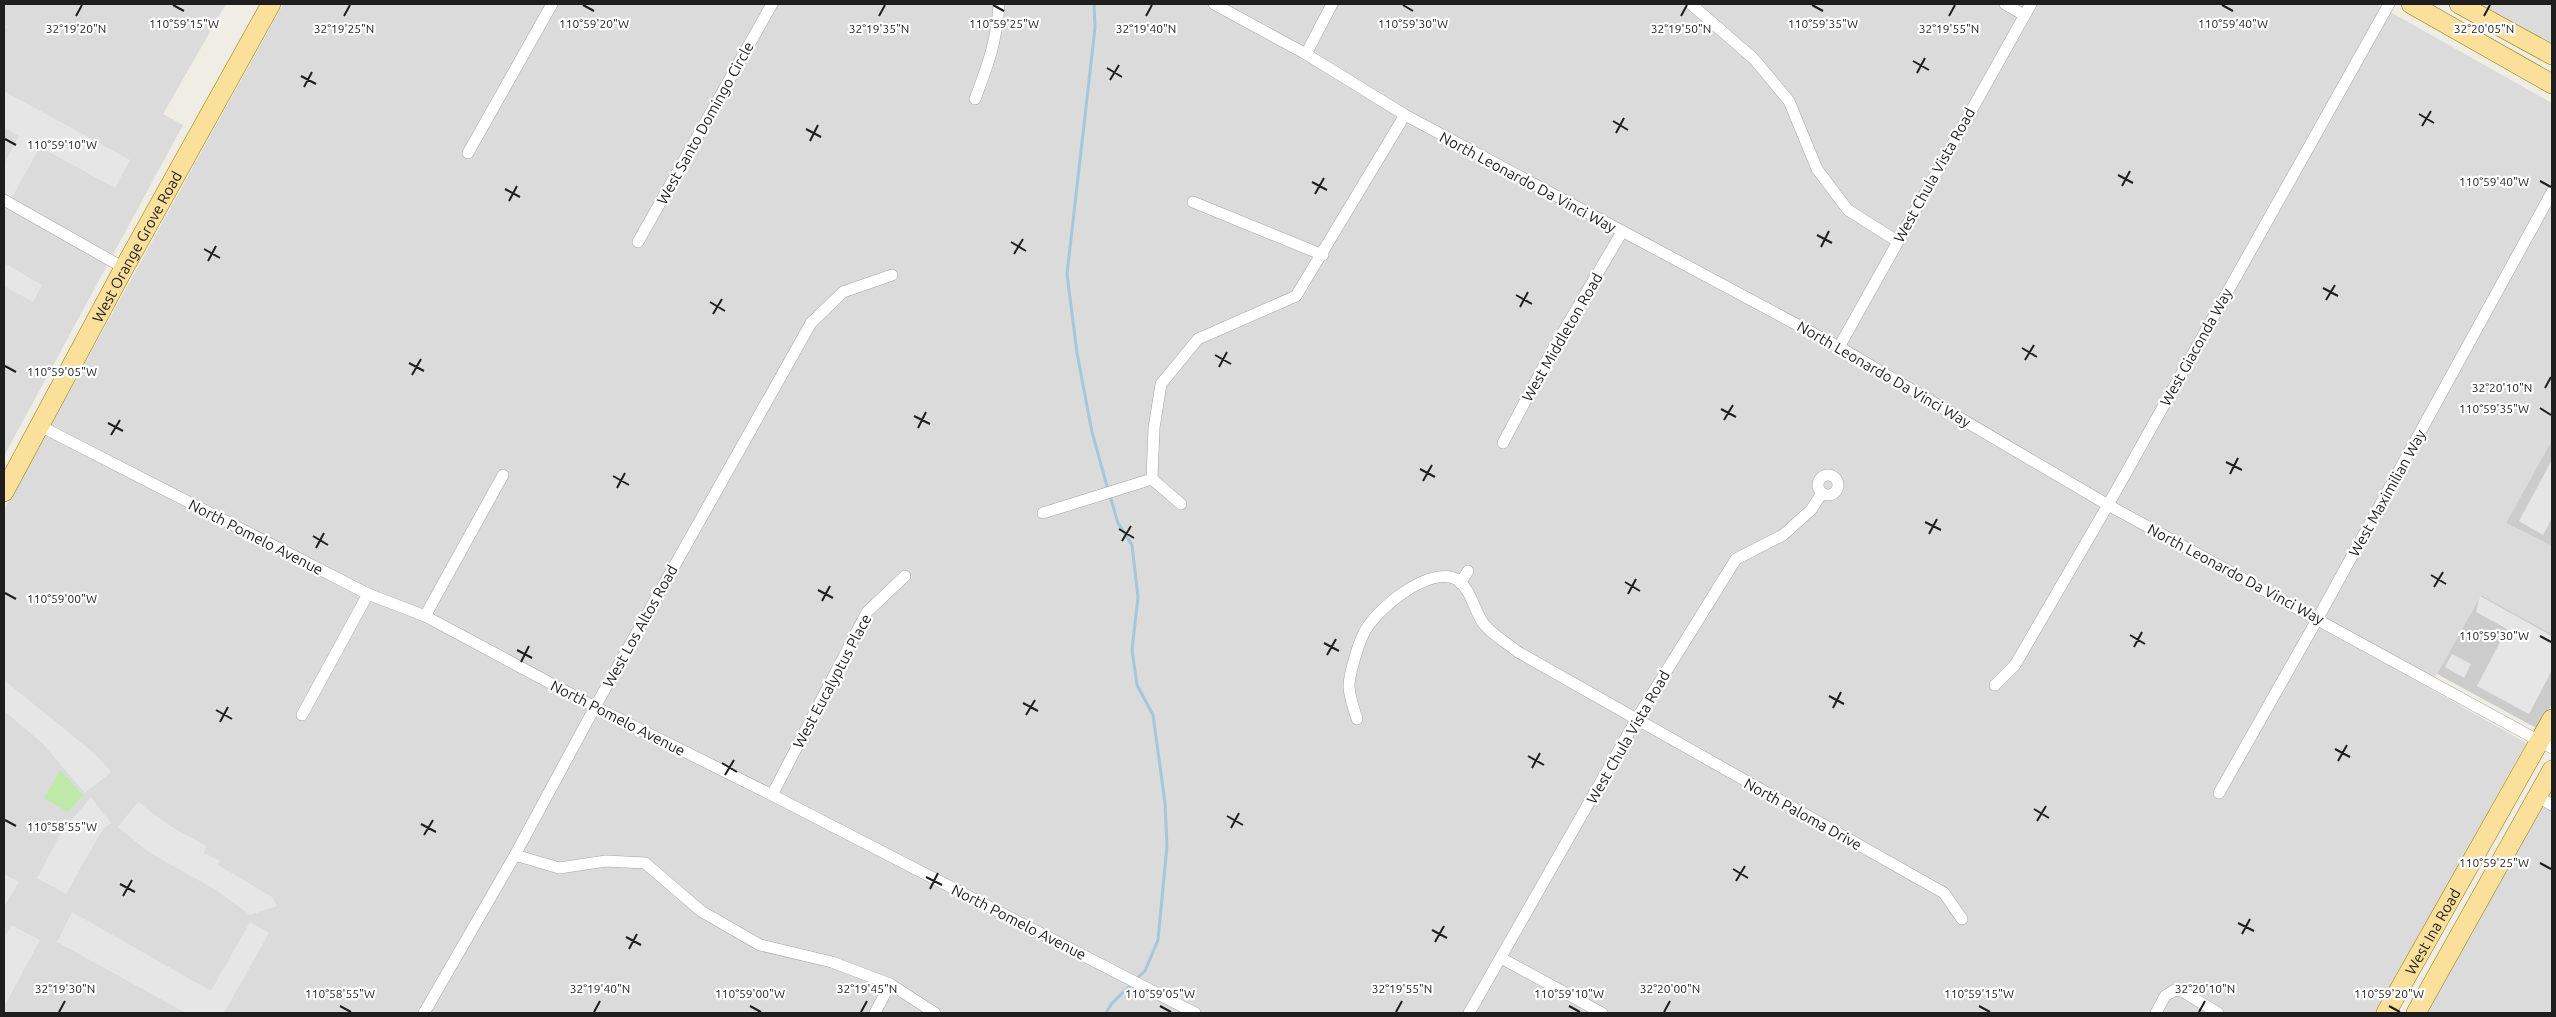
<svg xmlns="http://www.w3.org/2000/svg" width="2556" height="1017" viewBox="0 0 2556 1017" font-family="Ubuntu,sans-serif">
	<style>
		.residential { fill: #dcdbdb }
		.religious { fill: #ccc }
		.grass { fill: #bfe9a9 }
		.parking { fill: #e6e6e6 }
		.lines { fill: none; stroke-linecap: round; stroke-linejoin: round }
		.stream { stroke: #a4c7dc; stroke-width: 3 }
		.street-casing { stroke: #a5a5a5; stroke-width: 12 }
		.primary-casing { stroke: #977b01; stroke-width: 20 }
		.street { stroke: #fff; stroke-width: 11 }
		.primary { stroke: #fbe09c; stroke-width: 19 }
		.ticks { fill: none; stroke: #1e1e1e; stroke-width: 2 }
		.labels { text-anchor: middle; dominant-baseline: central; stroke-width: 4.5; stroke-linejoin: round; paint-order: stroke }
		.street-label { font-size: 15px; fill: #1e1e1e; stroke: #fff }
		.ticks-label { font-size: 12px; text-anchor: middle; fill: #1e1e1e; stroke: #fff; stroke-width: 4.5; stroke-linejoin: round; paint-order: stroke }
	</style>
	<rect width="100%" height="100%" fill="#efede4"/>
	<g class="residential">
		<path d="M 4,4 L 226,4 L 163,114 L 183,125 L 4,456 L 4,26 L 10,29 L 4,25 Z"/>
		<path d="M 283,4 L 2376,4 L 2552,103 L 2552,440 L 2506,523 L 2552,546 L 2552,634 L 2481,595 L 2429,688 L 2526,743 L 2377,1013 L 4,1013 L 4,510 Z"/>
		<path d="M 2480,4 L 2552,4 L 2552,44 Z"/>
		<path d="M 2552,789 L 2552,1013 L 2426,1013 Z"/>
	</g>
	<g class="religious">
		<path d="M 2552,440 L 2552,546 L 2506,523 Z"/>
		<path d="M 2481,595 L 2552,634 L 2552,704 L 2538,729 L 2437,674 Z"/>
	</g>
	<path class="grass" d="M 60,770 L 83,795 L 68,812 L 44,798 Z"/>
	<g class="parking">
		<path d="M 4,91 L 130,160 L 115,188 L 40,147 L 4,212 L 4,164 L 19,136 L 4,127 Z"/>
		<path d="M 4,263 L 42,285 L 33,302 L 4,286 Z"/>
		<path d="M 2552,460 L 2552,518 L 2543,535 L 2519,521 Z"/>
		<path d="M 2480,596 L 2552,636 L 2552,670 L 2529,714 L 2477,686 L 2507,629 L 2476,612 Z"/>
		<path d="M 2452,654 L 2471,664 L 2464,678 L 2445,667 Z"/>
		<path d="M 4,680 L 94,753 L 111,772 L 85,793 L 42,743 L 4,711 Z"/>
		<path d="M 91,797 L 111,823 L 103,829 L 66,894 L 37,878 L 62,831 Z"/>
		<path d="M 138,802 L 170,826 L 206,846 L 204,853 L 220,861 L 218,865 L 272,897 L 277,906 L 250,915 L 216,890 L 150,853 L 118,827 Z"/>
		<path d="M 4,874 L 19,882 L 4,907 Z"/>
		<path d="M 72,912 L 211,991 L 250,922 L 269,933 L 224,1013 L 186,1013 L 57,942 Z"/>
		<path d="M 11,925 L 40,940 L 5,1005 L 4,938 Z"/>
	</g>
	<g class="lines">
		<g class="stream">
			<path d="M 1094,4 L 1095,28 L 1067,274 L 1077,353 L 1092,432 L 1108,490"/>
			<path d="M 1110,496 L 1118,523 L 1132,545 L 1138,597 L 1132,650 L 1137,685 L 1153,715 L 1165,803 L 1167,846 L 1158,940 L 1145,971 L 1136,979"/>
			<path d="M 1106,1013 L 1112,1003 L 1132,984"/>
		</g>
		<defs>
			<g id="street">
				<path d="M 1214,4 L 1306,54 L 1405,115 L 1839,347 L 2108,505 L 2552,748"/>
				<path d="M 2005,4 L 2024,15"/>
				<path d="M 1692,5 L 1754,59 L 1789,101 L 1817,169 L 1848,210 L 1897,241"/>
				<path d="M 1306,54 L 1332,4"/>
				<path d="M 975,99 C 988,65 997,40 999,4"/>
				<path d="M 468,153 L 552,4"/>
				<path d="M 4,200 L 124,268"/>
				<path d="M 1193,202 L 1323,255"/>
				<path d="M 638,242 L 772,4"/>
				<path d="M 1839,347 L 2031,4"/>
				<path d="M 40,426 L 368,594 L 425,616 L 595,707 L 772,795 L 1195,1013"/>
				<path d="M 1503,443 L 1553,349 L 1622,232"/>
				<circle cx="1828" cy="485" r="10"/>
				<path d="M 1181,504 L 1152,479 L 1154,428 L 1161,384 L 1198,339 L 1296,296 L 1405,115"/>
				<path d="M 1043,513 L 1152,479"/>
				<path d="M 1460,583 L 1468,571"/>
				<path d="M 425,616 L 503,475"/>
				<path d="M 1995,685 L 2015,665 L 2108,505 L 2389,4"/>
				<path d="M 302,715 L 368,594"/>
				<path d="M 1357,719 C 1354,709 1349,696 1349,686 C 1349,675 1358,645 1363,635 C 1373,611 1431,563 1458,580 C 1471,590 1474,610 1483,623 C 1491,634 1507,643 1518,652 L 1944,893 L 1962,919"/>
				<path d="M 2219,793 L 2318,618 L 2552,192"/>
				<path d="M 772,795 L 867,612 L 905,576"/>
				<path d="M 2537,796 L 2552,805"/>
				<path d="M 515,855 L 559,868 L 606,861 L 645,863 L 701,911 L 760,945 L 832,962 L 890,984 L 935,1013"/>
				<path d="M 1501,958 L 1602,1013"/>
				<path d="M 424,1013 L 515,855 L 595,707 L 811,323 L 843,292 L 892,275"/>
				<path d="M 875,1013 L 890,984"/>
				<path d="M 1469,1013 L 1636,720 L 1736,559 L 1783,535 L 1811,510 L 1822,493"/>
				<path d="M 2156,1013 L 2165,996 L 2175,990 L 2182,991 L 2218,1013"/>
			</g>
			<g id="primary">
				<path d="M 2411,4 L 2552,84"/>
				<path d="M 2459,4 L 2552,55"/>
				<path id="s1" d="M 4,492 L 124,268 L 271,4"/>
				<path id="s2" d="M 2386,1013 L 2552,719"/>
				<path d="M 2416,1013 L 2552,770"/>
			</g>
		</defs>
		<use href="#street" class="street-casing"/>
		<use href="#primary" class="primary-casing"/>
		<use href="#street" class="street"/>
		<use href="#primary" class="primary"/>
	</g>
	<path class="ticks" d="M 173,5 L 184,11M 583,5 L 594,11M 993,5 L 1004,11M 1403,5 L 1413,11M 1812,5 L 1823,11M 2222,5 L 2233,11M 76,16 L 82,5M 344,16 L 350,5M 879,16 L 885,5M 1146,16 L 1152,5M 1681,16 L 1687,5M 1949,16 L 1955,5M 2484,16 L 2490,5M 1913,61 L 1929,70M 1107,68 L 1122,77M 1917,73 L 1925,58M 301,76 L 316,84M 1110,80 L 1119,65M 304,87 L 312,72M 2419,114 L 2434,123M 1613,121 L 1628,130M 2422,126 L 2431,111M 806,129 L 821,137M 1616,133 L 1624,118M 5,139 L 16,145M 810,141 L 818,125M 2118,175 L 2133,183M 2540,181 L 2551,187M 1312,182 L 1327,190M 2122,186 L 2130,171M 505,189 L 520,197M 1315,194 L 1324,178M 509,201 L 517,186M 1817,235 L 1832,243M 1011,242 L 1026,251M 1821,247 L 1829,231M 204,249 L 220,258M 1014,254 L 1023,239M 208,261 L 216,246M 2323,288 L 2338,296M 1516,295 L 1532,304M 2326,300 L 2335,285M 710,302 L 725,311M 1520,307 L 1528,292M 713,314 L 722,299M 2022,348 L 2037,357M 1215,355 L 1231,364M 2025,360 L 2034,345M 409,363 L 424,371M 5,366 L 16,372M 1219,367 L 1227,352M 412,375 L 421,359M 2545,388 L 2551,377M 2540,408 L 2551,415M 1721,409 L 1736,417M 914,416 L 930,424M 1724,420 L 1733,405M 108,423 L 123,431M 918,428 L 926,412M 111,435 L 120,420M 2226,462 L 2242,470M 1420,469 L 1435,477M 2230,474 L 2238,458M 613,476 L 629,485M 1423,481 L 1432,465M 617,488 L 625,473M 1925,522 L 1941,530M 1119,529 L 1134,538M 1929,534 L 1937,519M 313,536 L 328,545M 1122,541 L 1131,526M 316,548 L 324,533M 2431,575 L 2446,584M 1625,582 L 1640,591M 2434,587 L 2443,572M 818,590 L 833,598M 5,593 L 16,599M 1628,594 L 1636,579M 822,601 L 830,586M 2130,635 L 2145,644M 2540,636 L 2551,642M 1324,643 L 1339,651M 2134,647 L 2142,632M 517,650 L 532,658M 1327,655 L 1336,639M 521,662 L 529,646M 1829,696 L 1844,704M 1023,703 L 1038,711M 1833,708 L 1841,692M 216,710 L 232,719M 1026,715 L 1035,700M 220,722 L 228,707M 2335,749 L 2350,757M 1528,756 L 1544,765M 2338,761 L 2347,745M 722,763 L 737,772M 1532,768 L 1540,753M 725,775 L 734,760M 2034,809 L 2049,818M 1227,816 L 1243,825M 5,820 L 16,826M 2037,821 L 2046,806M 421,824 L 436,832M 1231,828 L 1239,813M 424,835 L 433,820M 2540,863 L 2551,869M 1733,869 L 1748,878M 926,877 L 942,885M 1736,881 L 1745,866M 120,884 L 135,892M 930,889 L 938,873M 123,896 L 132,880M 2238,923 L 2254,931M 1432,930 L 1447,938M 2242,934 L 2250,919M 626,937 L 641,945M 1435,942 L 1444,926M 629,949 L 637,934M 340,1006 L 351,1012M 750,1006 L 761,1012M 1160,1006 L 1171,1012M 1569,1006 L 1580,1012M 1979,1006 L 1990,1012M 2389,1006 L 2400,1012M 59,1012 L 65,1001M 594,1012 L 600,1001M 861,1012 L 867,1001M 1396,1012 L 1402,1001M 1664,1012 L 1670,1001M 2199,1012 L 2205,1001"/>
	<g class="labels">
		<g class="street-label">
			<text transform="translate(705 123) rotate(-61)">West Santo Domingo Circle</text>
			<text transform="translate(1934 175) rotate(-61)">West Chula Vista Road</text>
			<text transform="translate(1528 182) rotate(28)">North Leonardo Da Vinci Way</text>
			<text stroke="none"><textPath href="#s1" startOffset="279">West Orange Grove Road</textPath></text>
			<text transform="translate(1562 337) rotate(-60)">West Middleton Road</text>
			<text transform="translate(2196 347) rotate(-61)">West Giaconda Way</text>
			<text transform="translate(1884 374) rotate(30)">North Leonardo Da Vinci Way</text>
			<text transform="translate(2387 493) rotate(-61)">West Maximilian Way</text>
			<text transform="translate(256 537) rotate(27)">North Pomelo Avenue</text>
			<text transform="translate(2236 574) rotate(28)">North Leonardo Da Vinci Way</text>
			<text transform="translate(640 626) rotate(-61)">West Los Altos Road</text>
			<text transform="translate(832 681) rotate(-62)">West Eucalyptus Place</text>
			<text transform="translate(618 718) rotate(27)">North Pomelo Avenue</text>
			<text transform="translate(1628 737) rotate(-60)">West Chula Vista Road</text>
			<text transform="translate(1803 814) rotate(29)">North Paloma Drive</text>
			<text transform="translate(1019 922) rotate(27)">North Pomelo Avenue</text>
			<text stroke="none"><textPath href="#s2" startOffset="94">West Ina Road</textPath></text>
		</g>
	</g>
	<g class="ticks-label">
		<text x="2233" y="28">110°59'40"W</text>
		<text x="184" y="28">110°59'15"W</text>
		<text x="594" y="28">110°59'20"W</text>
		<text x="1004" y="28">110°59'25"W</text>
		<text x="1413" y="28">110°59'30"W</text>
		<text x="1823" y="28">110°59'35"W</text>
		<text x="76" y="33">32°19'20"N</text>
		<text x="344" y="33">32°19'25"N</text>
		<text x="879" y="33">32°19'35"N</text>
		<text x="1146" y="33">32°19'40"N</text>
		<text x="1681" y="33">32°19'50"N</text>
		<text x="1949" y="33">32°19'55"N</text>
		<text x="2484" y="33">32°20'05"N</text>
		<text x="62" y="149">110°59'10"W</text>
		<text x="2494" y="186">110°59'40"W</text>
		<text x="62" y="376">110°59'05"W</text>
		<text x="2502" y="392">32°20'10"N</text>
		<text x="2494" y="413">110°59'35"W</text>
		<text x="62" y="603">110°59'00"W</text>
		<text x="2494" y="640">110°59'30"W</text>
		<text x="62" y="831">110°58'55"W</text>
		<text x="2494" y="867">110°59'25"W</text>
		<text x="65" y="993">32°19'30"N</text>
		<text x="600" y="993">32°19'40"N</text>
		<text x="867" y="993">32°19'45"N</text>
		<text x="1402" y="993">32°19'55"N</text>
		<text x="1670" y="993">32°20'00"N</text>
		<text x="2205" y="993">32°20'10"N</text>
		<text x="340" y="998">110°58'55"W</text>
		<text x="750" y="998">110°59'00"W</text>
		<text x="1160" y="998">110°59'05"W</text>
		<text x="1569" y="998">110°59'10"W</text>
		<text x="1979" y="998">110°59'15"W</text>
		<text x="2389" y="998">110°59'20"W</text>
	</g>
	<rect width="2556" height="1017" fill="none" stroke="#1e1e1e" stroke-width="10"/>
</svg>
